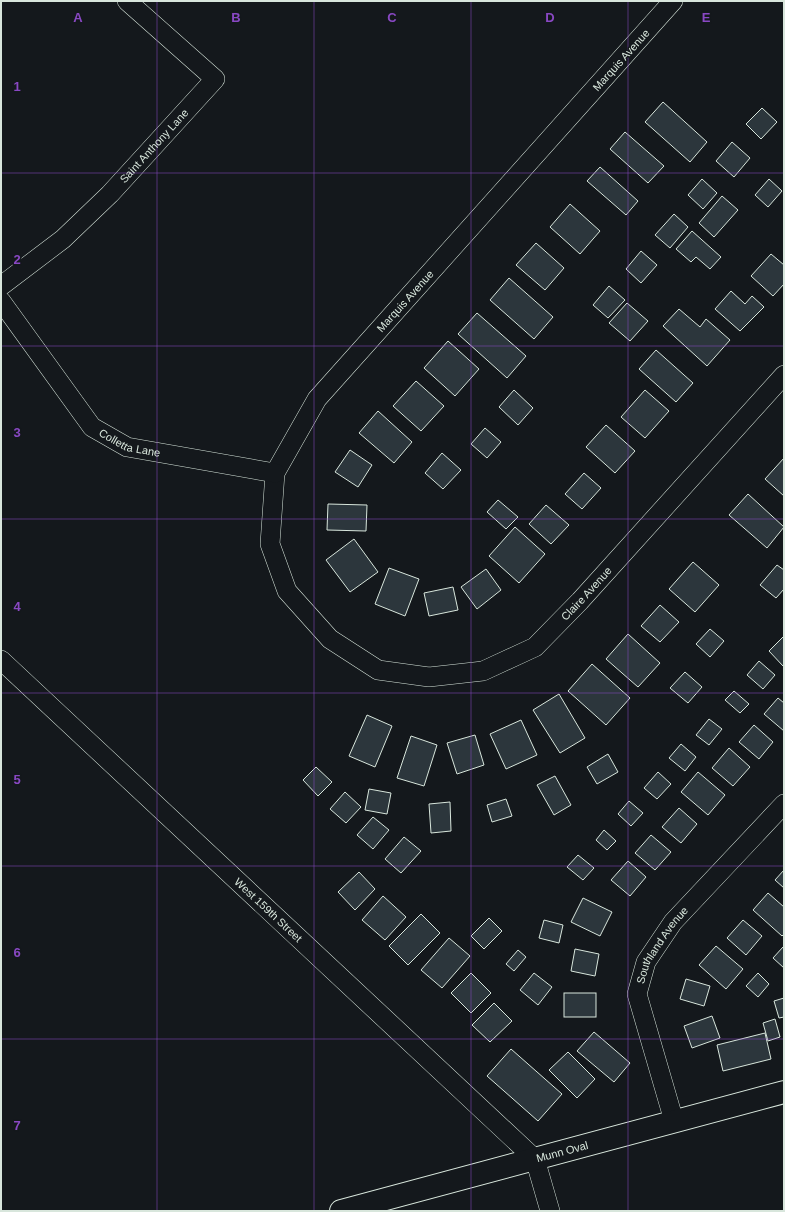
<svg xmlns="http://www.w3.org/2000/svg" width="785" height="1212" viewBox="0 0 785 1212" font-family="Arial,sans-serif">
	<style>
		.building { fill: #2c363c; stroke: #d8e6dc }
		.lines { fill: none; stroke-linecap: round; stroke-linejoin: round }
		.street-casing { stroke: #d8e6dc; stroke-width: 20 }
		.secondary-casing { stroke: #d8e6dc; stroke-width: 24 }
		.street { stroke: #14181c; stroke-width: 19 }
		.secondary { stroke: #14181c; stroke-width: 22 }
		.grid { fill: none; stroke: #8948c3; stroke-width: 1; stroke-opacity: 0.55 }
		.labels { text-anchor: middle; dominant-baseline: central; stroke-width: 3; stroke-linejoin: round; paint-order: stroke }
		.street-label { font-size: 11px; fill: #d8e6dc; stroke: #14181c }
		.grid-label { font-size: 13px; text-anchor: middle; font-weight: bold; fill: #8948c3; stroke: #14181c; stroke-width: 3; stroke-linejoin: round; paint-order: stroke }
	</style>
	<rect width="100%" height="100%" fill="#14181c"/>
	<g class="building">
		<path d="M 663,102 L 707,142 L 690,162 L 645,122 Z"/>
		<path d="M 762,108 L 777,122 L 761,139 L 746,124 Z"/>
		<path d="M 625,132 L 664,166 L 648,183 L 610,149 Z"/>
		<path d="M 732,142 L 750,158 L 734,177 L 716,161 Z"/>
		<path d="M 600,167 L 638,201 L 626,215 L 587,181 Z"/>
		<path d="M 702,179 L 717,193 L 703,209 L 688,195 Z"/>
		<path d="M 769,179 L 782,191 L 768,207 L 755,195 Z"/>
		<path d="M 722,196 L 738,210 L 714,237 L 699,223 Z"/>
		<path d="M 570,204 L 600,231 L 580,254 L 550,227 Z"/>
		<path d="M 674,214 L 688,227 L 670,248 L 655,235 Z"/>
		<path d="M 692,231 L 721,257 L 710,269 L 696,257 L 691,262 L 676,249 Z"/>
		<path d="M 536,243 L 564,268 L 545,290 L 516,265 Z"/>
		<path d="M 641,251 L 657,265 L 641,283 L 626,269 Z"/>
		<path d="M 771,254 L 784,265 L 784,284 L 773,296 L 751,276 Z"/>
		<path d="M 509,278 L 553,317 L 534,339 L 490,300 Z"/>
		<path d="M 609,286 L 625,300 L 608,318 L 593,305 Z"/>
		<path d="M 731,291 L 745,304 L 752,296 L 764,307 L 740,331 L 715,309 Z"/>
		<path d="M 627,303 L 648,321 L 630,341 L 609,323 Z"/>
		<path d="M 679,309 L 700,327 L 706,319 L 730,340 L 707,366 L 663,326 Z"/>
		<path d="M 477,313 L 526,356 L 507,378 L 458,334 Z"/>
		<path d="M 448,341 L 479,369 L 455,396 L 424,368 Z"/>
		<path d="M 656,350 L 693,383 L 676,402 L 639,369 Z"/>
		<path d="M 416,381 L 444,406 L 421,431 L 393,406 Z"/>
		<path d="M 514,390 L 533,408 L 518,425 L 499,407 Z"/>
		<path d="M 645,390 L 669,411 L 645,438 L 621,417 Z"/>
		<path d="M 378,411 L 412,442 L 394,463 L 359,433 Z"/>
		<path d="M 606,425 L 635,451 L 615,473 L 586,447 Z"/>
		<path d="M 485,428 L 501,442 L 487,458 L 471,444 Z"/>
		<path d="M 350,450 L 372,465 L 358,487 L 335,472 Z"/>
		<path d="M 442,453 L 461,470 L 443,489 L 425,473 Z"/>
		<path d="M 784,458 L 784,496 L 765,479 Z"/>
		<path d="M 584,473 L 601,488 L 582,509 L 565,494 Z"/>
		<path d="M 748,494 L 784,527 L 767,548 L 729,515 Z"/>
		<path d="M 498,500 L 518,517 L 506,529 L 487,512 Z"/>
		<path d="M 328,504 L 367,505 L 366,531 L 327,530 Z"/>
		<path d="M 546,505 L 569,525 L 551,544 L 529,524 Z"/>
		<path d="M 515,527 L 545,554 L 519,583 L 489,556 Z"/>
		<path d="M 354,539 L 378,572 L 350,592 L 326,560 Z"/>
		<path d="M 693,562 L 719,585 L 695,612 L 669,589 Z"/>
		<path d="M 777,565 L 784,570 L 784,589 L 776,598 L 760,585 Z"/>
		<path d="M 389,568 L 419,579 L 405,616 L 375,604 Z"/>
		<path d="M 486,569 L 501,590 L 477,609 L 461,587 Z"/>
		<path d="M 453,587 L 458,610 L 429,616 L 424,593 Z"/>
		<path d="M 660,605 L 679,622 L 660,642 L 641,626 Z"/>
		<path d="M 710,629 L 724,641 L 710,657 L 696,644 Z"/>
		<path d="M 628,634 L 660,663 L 638,687 L 606,659 Z"/>
		<path d="M 784,636 L 784,665 L 783,666 L 769,651 Z"/>
		<path d="M 759,661 L 775,675 L 763,689 L 747,675 Z"/>
		<path d="M 592,664 L 630,698 L 606,725 L 568,691 Z"/>
		<path d="M 685,672 L 702,687 L 688,703 L 670,688 Z"/>
		<path d="M 734,691 L 749,704 L 740,713 L 725,700 Z"/>
		<path d="M 559,694 L 585,738 L 560,753 L 533,710 Z"/>
		<path d="M 778,698 L 784,703 L 784,731 L 764,714 Z"/>
		<path d="M 367,715 L 392,726 L 375,767 L 349,756 Z"/>
		<path d="M 709,719 L 722,729 L 709,745 L 696,735 Z"/>
		<path d="M 521,720 L 537,755 L 506,769 L 490,734 Z"/>
		<path d="M 754,725 L 773,742 L 759,759 L 739,742 Z"/>
		<path d="M 475,735 L 484,765 L 457,774 L 447,743 Z"/>
		<path d="M 411,736 L 437,745 L 424,786 L 397,778 Z"/>
		<path d="M 681,744 L 696,757 L 685,771 L 669,758 Z"/>
		<path d="M 729,748 L 750,767 L 733,786 L 712,768 Z"/>
		<path d="M 608,754 L 618,772 L 597,784 L 587,767 Z"/>
		<path d="M 316,767 L 332,782 L 318,796 L 303,780 Z"/>
		<path d="M 658,772 L 671,784 L 657,799 L 644,788 Z"/>
		<path d="M 698,772 L 725,795 L 708,815 L 681,792 Z"/>
		<path d="M 555,776 L 571,805 L 554,815 L 537,785 Z"/>
		<path d="M 369,789 L 391,793 L 387,814 L 365,810 Z"/>
		<path d="M 345,792 L 361,807 L 346,823 L 330,809 Z"/>
		<path d="M 506,799 L 512,816 L 492,822 L 487,805 Z"/>
		<path d="M 629,801 L 643,813 L 631,826 L 618,814 Z"/>
		<path d="M 450,802 L 451,831 L 431,833 L 429,804 Z"/>
		<path d="M 679,808 L 697,824 L 681,843 L 662,827 Z"/>
		<path d="M 373,817 L 389,830 L 373,849 L 357,835 Z"/>
		<path d="M 604,830 L 616,841 L 607,850 L 596,840 Z"/>
		<path d="M 651,835 L 671,852 L 655,870 L 635,853 Z"/>
		<path d="M 404,837 L 421,851 L 401,873 L 385,859 Z"/>
		<path d="M 578,855 L 594,868 L 583,880 L 567,867 Z"/>
		<path d="M 628,861 L 646,877 L 630,896 L 611,880 Z"/>
		<path d="M 784,870 L 784,888 L 775,880 Z"/>
		<path d="M 359,872 L 375,889 L 355,910 L 338,892 Z"/>
		<path d="M 768,893 L 784,907 L 784,934 L 782,936 L 753,910 Z"/>
		<path d="M 383,896 L 406,917 L 385,940 L 362,920 Z"/>
		<path d="M 583,898 L 612,912 L 600,936 L 571,922 Z"/>
		<path d="M 421,914 L 440,933 L 408,965 L 389,946 Z"/>
		<path d="M 489,918 L 502,931 L 484,949 L 471,936 Z"/>
		<path d="M 544,920 L 563,925 L 559,943 L 539,938 Z"/>
		<path d="M 743,920 L 762,936 L 746,955 L 727,938 Z"/>
		<path d="M 449,938 L 470,956 L 442,988 L 421,970 Z"/>
		<path d="M 716,946 L 743,969 L 726,989 L 699,965 Z"/>
		<path d="M 783,947 L 784,948 L 784,968 L 773,958 Z"/>
		<path d="M 575,949 L 599,954 L 595,976 L 571,971 Z"/>
		<path d="M 518,950 L 526,957 L 514,971 L 506,964 Z"/>
		<path d="M 471,973 L 491,993 L 471,1013 L 451,993 Z"/>
		<path d="M 534,973 L 552,987 L 538,1005 L 520,990 Z"/>
		<path d="M 758,973 L 769,984 L 758,997 L 746,986 Z"/>
		<path d="M 686,979 L 710,986 L 704,1006 L 680,999 Z"/>
		<rect x="564" y="993" width="32" height="24"/>
		<path d="M 784,998 L 784,1017 L 779,1018 L 774,1001 Z"/>
		<path d="M 494,1003 L 512,1021 L 490,1042 L 472,1025 Z"/>
		<path d="M 712,1016 L 720,1038 L 692,1048 L 684,1026 Z"/>
		<path d="M 775,1019 L 780,1037 L 768,1041 L 763,1023 Z"/>
		<path d="M 594,1032 L 630,1063 L 614,1082 L 577,1051 Z"/>
		<path d="M 765,1033 L 771,1059 L 723,1071 L 717,1045 Z"/>
		<path d="M 511,1049 L 562,1094 L 538,1121 L 487,1076 Z"/>
		<path d="M 568,1052 L 595,1079 L 577,1098 L 549,1070 Z"/>
	</g>
	<g class="lines">
		<defs>
			<g id="street">
				<path id="s1" d="M 673,1 L 317,399 L 275,473 L 270,544 L 287,591 L 330,639 L 378,670 L 429,677 L 483,671 L 535,647 L 580,601 L 784,375"/>
				<path id="s2" d="M 1,286 L 63,239 L 110,194 L 215,79 L 127,1"/>
				<path id="s3" d="M 1,301 L 92,427 L 127,447 L 275,473"/>
				<path id="s4" d="M 1,660 L 535,1159 L 550,1211"/>
				<path id="s5" d="M 674,1121 L 637,994 L 646,962 L 673,922 L 784,804"/>
			</g>
			<g id="secondary">
				<path id="s6" d="M 341,1211 L 784,1092"/>
			</g>
		</defs>
		<use href="#street" class="street-casing"/>
		<use href="#secondary" class="secondary-casing"/>
		<use href="#street" class="street"/>
		<use href="#secondary" class="secondary"/>
	</g>
	<path class="grid" d="M 157,1 L 157,1211M 314,1 L 314,1211M 471,1 L 471,1211M 628,1 L 628,1211M 1,173 L 784,173M 1,346 L 784,346M 1,519 L 784,519M 1,693 L 784,693M 1,866 L 784,866M 1,1039 L 784,1039"/>
	<g class="labels">
		<g class="street-label">
			<text transform="translate(621 60) rotate(-48)">Marquis Avenue</text>
			<text stroke="none"><textPath href="#s2" startOffset="208">Saint Anthony Lane</textPath></text>
			<text transform="translate(405 301) rotate(-48)">Marquis Avenue</text>
			<text stroke="none"><textPath href="#s3" startOffset="197">Colletta Lane</textPath></text>
			<text stroke="none"><textPath href="#s1" startOffset="1099">Claire Avenue</textPath></text>
			<text stroke="none"><textPath href="#s4" startOffset="366">West 159th Street</textPath></text>
			<text stroke="none"><textPath href="#s5" startOffset="188">Southland Avenue</textPath></text>
			<text stroke="none"><textPath href="#s6" startOffset="229">Munn Oval</textPath></text>
		</g>
	</g>
	<g class="grid-label">
		<text x="78" y="22">A</text>
		<text x="236" y="22">B</text>
		<text x="392" y="22">C</text>
		<text x="550" y="22">D</text>
		<text x="706" y="22">E</text>
		<text x="17" y="91">1</text>
		<text x="17" y="264">2</text>
		<text x="17" y="437">3</text>
		<text x="17" y="611">4</text>
		<text x="17" y="784">5</text>
		<text x="17" y="957">6</text>
		<text x="17" y="1130">7</text>
	</g>
	<rect width="785" height="1212" fill="none" stroke="#d8e6dc" stroke-width="4"/>
</svg>
